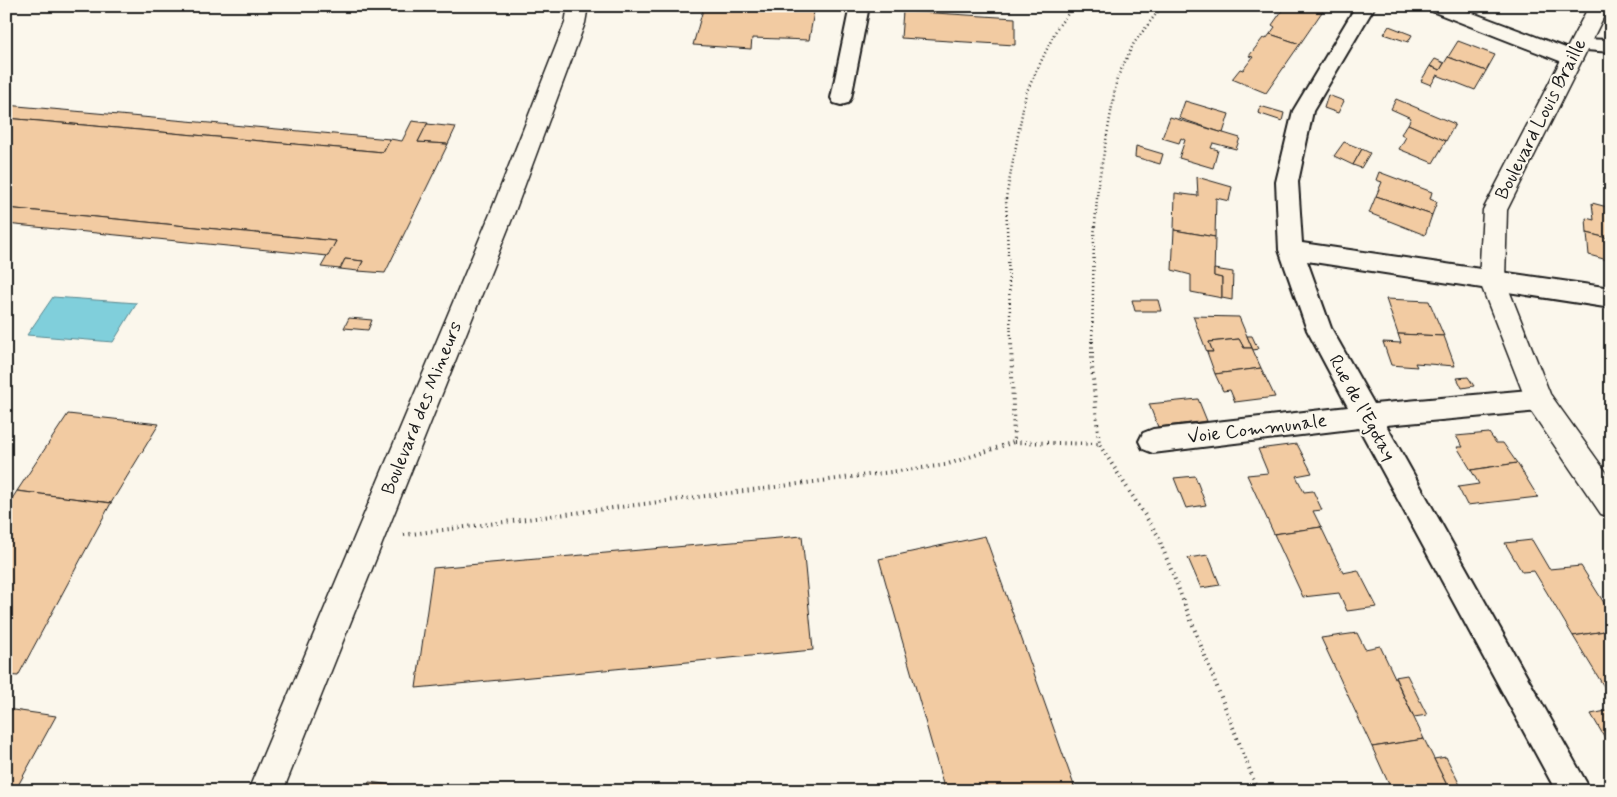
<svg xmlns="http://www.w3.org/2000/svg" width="1617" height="797" viewBox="0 0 1617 797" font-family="Mynerve,sans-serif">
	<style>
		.water { fill: #80cfdb; stroke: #58878f }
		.building { fill: #f2cba2; stroke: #1c1c1c }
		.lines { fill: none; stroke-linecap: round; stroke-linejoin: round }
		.minor-casing { stroke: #1c1c1c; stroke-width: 4 }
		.tertiary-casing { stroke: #1c1c1c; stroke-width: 3 }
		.secondary-casing { stroke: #1c1c1c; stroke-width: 3 }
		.path-far1 { stroke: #1c1c1c; stroke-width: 2.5; stroke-dasharray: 1 3; stroke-linecap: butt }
		.path { stroke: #1c1c1c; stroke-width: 4; stroke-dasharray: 1 4.5; stroke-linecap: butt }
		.minor { fill: #fbf7ec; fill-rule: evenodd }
		.tertiary { fill: #fbf7ec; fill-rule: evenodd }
		.secondary { fill: #fbf7ec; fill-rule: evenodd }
		.labels { text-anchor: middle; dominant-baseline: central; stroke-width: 4.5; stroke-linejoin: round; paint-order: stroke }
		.street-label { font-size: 19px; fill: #1c1c1c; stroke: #fbf7ec }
	</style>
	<rect width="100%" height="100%" fill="#fbf7ec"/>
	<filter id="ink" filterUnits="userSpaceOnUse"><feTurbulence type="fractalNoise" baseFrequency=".02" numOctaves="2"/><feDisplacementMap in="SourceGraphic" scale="10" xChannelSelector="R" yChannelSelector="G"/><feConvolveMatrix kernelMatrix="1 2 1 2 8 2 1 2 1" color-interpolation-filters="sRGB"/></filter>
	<g filter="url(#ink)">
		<path class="water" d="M 53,297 L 137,303 L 113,342 L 27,335 Z"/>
		<g class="building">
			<path d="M 363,6 L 421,6 L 418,11 Z"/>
			<path d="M 704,6 L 815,6 L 809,40 L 752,38 L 751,49 L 693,45 Z"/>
			<path d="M 1291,6 L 1326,6 L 1300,44 L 1270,34 L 1275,27 L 1272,25 L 1284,8 L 1288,10 Z"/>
			<path d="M 903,11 L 1015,18 L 1015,45 L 901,38 Z"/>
			<path d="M 1389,26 L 1412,35 L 1408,42 L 1384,34 Z"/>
			<path d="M 1270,34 L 1300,44 L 1266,93 L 1232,79 L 1240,69 L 1243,70 L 1253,57 L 1249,56 L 1263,38 L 1266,39 Z"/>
			<path d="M 1458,41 L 1495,55 L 1486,71 L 1448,57 Z"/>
			<path d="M 1448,57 L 1486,71 L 1475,90 L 1437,75 L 1431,85 L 1421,81 L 1430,66 L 1440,70 Z"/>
			<path d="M 1435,59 L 1444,63 L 1440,70 L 1430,66 Z"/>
			<path d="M 1328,95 L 1344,101 L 1338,113 L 1324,108 Z"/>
			<path d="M 1396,99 L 1455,124 L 1446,141 L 1408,124 L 1411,118 L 1391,109 Z"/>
			<path d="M 1185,101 L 1229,114 L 1223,133 L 1179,118 Z"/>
			<path d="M 6,105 L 390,139 L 383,152 L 6,118 Z"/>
			<path d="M 1260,106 L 1284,113 L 1282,121 L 1258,113 Z"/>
			<path d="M 1170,117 L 1240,138 L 1236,149 L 1213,143 L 1211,148 L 1218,150 L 1213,168 L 1179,158 L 1185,140 L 1181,138 L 1179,143 L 1162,138 Z"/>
			<path d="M 6,118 L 383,152 L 390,139 L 402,141 L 412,121 L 428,123 L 418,142 L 448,144 L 385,273 L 358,271 L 363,261 L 345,259 L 340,269 L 321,267 L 336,241 L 6,208 Z"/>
			<path d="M 427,124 L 456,127 L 448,144 L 418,142 Z"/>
			<path d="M 1408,124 L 1446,141 L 1433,163 L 1399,149 L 1406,137 L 1401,134 Z"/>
			<path d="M 1344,142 L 1362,149 L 1353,165 L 1334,156 Z"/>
			<path d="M 1136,146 L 1163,154 L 1160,164 L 1135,157 Z"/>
			<path d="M 1362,149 L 1370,153 L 1361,168 L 1353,165 Z"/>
			<path d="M 1379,172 L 1432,192 L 1430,199 L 1437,202 L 1432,215 L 1376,196 L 1382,182 L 1376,180 Z"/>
			<path d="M 1197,177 L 1232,187 L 1229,201 L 1216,198 L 1215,237 L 1174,230 L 1175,193 L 1198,196 Z"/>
			<path d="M 1376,196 L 1432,215 L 1425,235 L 1369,213 Z"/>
			<path d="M 1592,203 L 1611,208 L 1611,239 L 1587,233 L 1586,218 L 1594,220 Z"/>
			<path d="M 6,208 L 336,241 L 328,256 L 6,224 Z"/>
			<path d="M 1174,230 L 1215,237 L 1214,276 L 1222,278 L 1222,298 L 1191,292 L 1191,275 L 1172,270 Z"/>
			<path d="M 1587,233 L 1611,239 L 1611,261 L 1589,255 Z"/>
			<path d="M 345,259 L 363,261 L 358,271 L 340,269 Z"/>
			<path d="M 1214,269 L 1233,272 L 1232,300 L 1222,298 L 1222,278 L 1214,276 Z"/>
			<path d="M 1386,299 L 1429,301 L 1444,336 L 1398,334 Z"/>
			<path d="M 1132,300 L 1158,300 L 1161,311 L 1135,311 Z"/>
			<path d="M 1193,316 L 1239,317 L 1252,348 L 1244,348 L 1239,339 L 1209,342 L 1213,352 L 1207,352 Z"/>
			<path d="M 349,318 L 372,320 L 368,330 L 344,328 Z"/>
			<path d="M 1398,334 L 1444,336 L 1455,366 L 1415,363 L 1417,367 L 1391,365 L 1383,342 L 1401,343 Z"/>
			<path d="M 1247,336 L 1252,336 L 1258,349 L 1253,350 Z"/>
			<path d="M 1239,339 L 1244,348 L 1252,348 L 1261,368 L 1215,374 L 1207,352 L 1213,352 L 1209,342 Z"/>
			<path d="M 1261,368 L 1275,397 L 1235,402 L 1230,390 L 1223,391 L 1215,374 Z"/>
			<path d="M 1468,377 L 1474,386 L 1462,388 L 1457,378 Z"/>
			<path d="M 1198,399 L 1207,421 L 1158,427 L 1149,404 Z"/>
			<path d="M 68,414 L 159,424 L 111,503 L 17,491 Z"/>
			<path d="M 1489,433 L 1496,443 L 1503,443 L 1517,463 L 1471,470 L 1457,447 L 1463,447 L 1456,436 Z"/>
			<path d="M 1297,444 L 1312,473 L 1296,476 L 1304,492 L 1313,491 L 1322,510 L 1313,511 L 1321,527 L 1274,534 L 1247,475 L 1268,473 L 1258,449 Z"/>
			<path d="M 1517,463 L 1538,497 L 1467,505 L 1458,487 L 1479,484 L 1471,470 Z"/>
			<path d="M 1195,476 L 1206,505 L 1186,508 L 1174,478 Z"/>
			<path d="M 17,491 L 111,503 L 18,676 L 6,675 L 6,508 Z"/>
			<path d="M 1321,527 L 1343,573 L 1358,570 L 1377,607 L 1347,611 L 1339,593 L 1303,597 L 1274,534 Z"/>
			<path d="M 802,536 L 813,650 L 416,688 L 433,568 Z"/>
			<path d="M 985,536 L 1076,791 L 945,791 L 879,559 Z"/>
			<path d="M 1532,540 L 1549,569 L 1581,566 L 1611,614 L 1611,630 L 1573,636 L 1534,571 L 1522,572 L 1505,543 Z"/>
			<path d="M 1208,555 L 1220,585 L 1201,588 L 1188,558 Z"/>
			<path d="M 1611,630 L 1611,698 L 1573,636 Z"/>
			<path d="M 1357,633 L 1365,649 L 1380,646 L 1424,739 L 1372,747 L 1321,638 Z"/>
			<path d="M 1407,675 L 1427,715 L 1414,717 L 1395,677 Z"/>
			<path d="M 6,709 L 56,716 L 15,791 L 6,791 Z"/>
			<path d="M 1611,710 L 1611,748 L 1591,714 Z"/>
			<path d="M 1424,739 L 1450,791 L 1392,791 L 1372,747 Z"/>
			<path d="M 1446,757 L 1463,791 L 1450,791 L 1434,759 Z"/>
			<path d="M 369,782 L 436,791 L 366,791 Z"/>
		</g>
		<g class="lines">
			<defs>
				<g id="minor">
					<path d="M 850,6 L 869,6 L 851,98 L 848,103 L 841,105 L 834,103 L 831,98 Z"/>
					<path d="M 1356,6 L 1375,6 L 1313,111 L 1298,182 L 1302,243 L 1611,288 L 1611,308 L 1307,261 L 1331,328 L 1374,404 L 1539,389 L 1548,392 L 1552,400 L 1548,408 L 1539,411 L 1386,425 L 1591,791 L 1556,791 L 1359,428 L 1153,453 L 1143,449 L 1139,441 L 1143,433 L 1153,429 L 1348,407 L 1307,330 L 1279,250 L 1276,182 L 1293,111 Z"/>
					<path d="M 1427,6 L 1454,6 L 1579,53 L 1582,58 L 1579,63 L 1572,64 L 1565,63 L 1429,10 Z"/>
					<path d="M 1580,39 L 1611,40 L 1611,52 L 1573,49 L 1570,45 L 1573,41 Z"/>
				</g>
				<path id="tertiary" d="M 568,6 L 588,6 L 585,23 L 514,214 L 283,791 L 248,791 L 490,214 L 565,23 Z"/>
				<path id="secondary" d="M 1589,6 L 1609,6 L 1507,210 L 1505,280 L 1550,394 L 1611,479 L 1611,517 L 1601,514 L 1529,408 L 1479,280 L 1483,210 Z"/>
			</defs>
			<use href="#minor" class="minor-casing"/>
			<use href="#tertiary" class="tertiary-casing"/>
			<use href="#secondary" class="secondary-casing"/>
			<g class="path-far1">
				<path d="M 1011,343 L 1006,198 L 1026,93 L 1057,28 L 1074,6"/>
				<path d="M 1092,343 L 1094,237 L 1098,186 L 1117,78 L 1134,43 L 1162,6"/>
			</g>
			<g class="path">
				<path d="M 1092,341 L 1092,367 L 1099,444 L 1157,534 L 1258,791"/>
				<path d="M 1014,442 L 1099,444"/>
				<path d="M 404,535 L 945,465 L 1014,442 L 1011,341"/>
			</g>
			<use href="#minor" class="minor"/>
			<use href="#tertiary" class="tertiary"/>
			<use href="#secondary" class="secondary"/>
		</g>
	</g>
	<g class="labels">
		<g class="street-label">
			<text transform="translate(1541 119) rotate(-63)">Boulevard Louis Braille</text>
			<text transform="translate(422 408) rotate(-68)">Boulevard des Mineurs</text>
			<text transform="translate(1362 408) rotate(61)">Rue de l'Egotay</text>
			<text transform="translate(1257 429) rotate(-7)">Voie Communale</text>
		</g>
	</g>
	<rect width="1617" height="797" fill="none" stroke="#fbf7ec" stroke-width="25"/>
	<rect x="12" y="12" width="1592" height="772" fill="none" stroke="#1c1c1c" stroke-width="2" filter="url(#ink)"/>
</svg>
